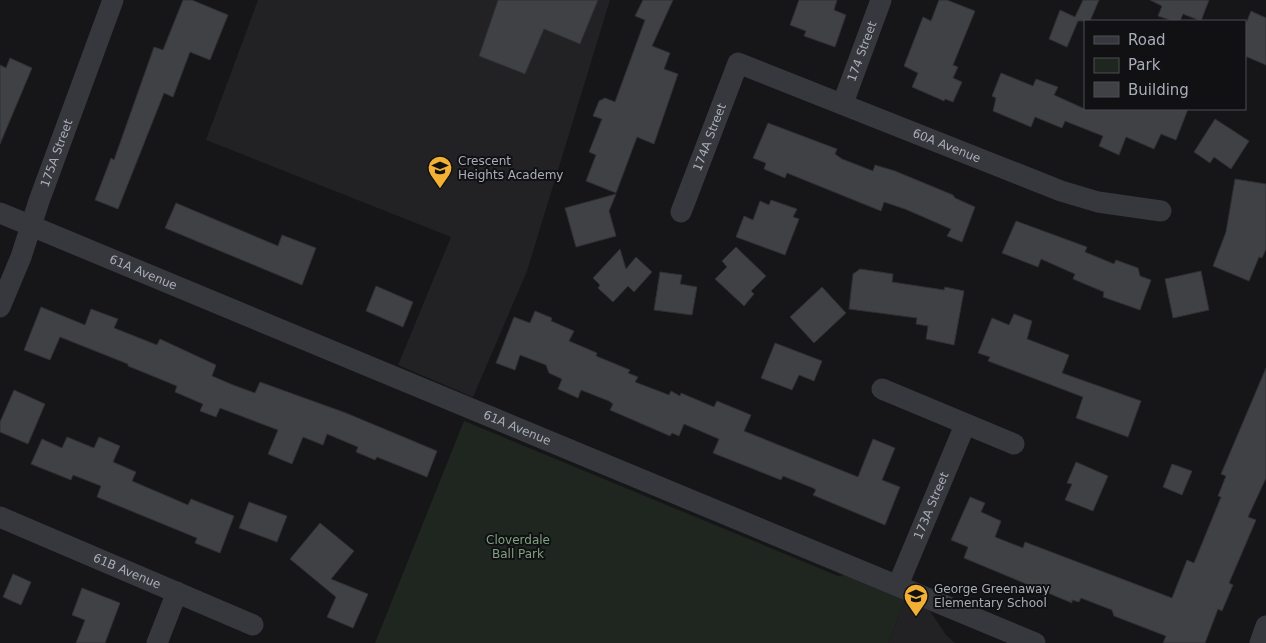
<svg xmlns="http://www.w3.org/2000/svg" width="1266" height="643" viewBox="0 0 1266 643" font-family="'DejaVu Sans',sans-serif">
	<style>
		.built { fill: #222225 }
		.green { fill: #1e261f }
		.building { fill: #404145; stroke: #303034 }
		.lines { fill: none; stroke-linecap: round; stroke-linejoin: round }
		.minor { stroke: #37383d; stroke-width: 21 }
		.labels { text-anchor: middle; dominant-baseline: central; stroke-width: 4; stroke-linejoin: round; paint-order: stroke }
		.street-label { font-size: 12px; fill: #a8adb8; stroke: #111113 }
		.poi-label { font-size: 12px; fill: #a8adb8; stroke: #111113; text-anchor: start }
		.park-label { font-size: 12px; fill: #7fa381; stroke: #111113 }
	</style>
	<rect width="100%" height="100%" fill="#161618"/>
	<g class="built">
		<path d="M 258,0 L 610,0 L 527,271 L 473,397 L 398,365 L 451,237 L 206,140 Z"/>
		<path d="M 906,598 L 930,611 L 946,635 L 955,643 L 888,643 Z"/>
	</g>
	<path class="green" d="M 464,421 L 838,576 L 846,575 L 906,598 L 888,643 L 375,643 Z"/>
	<g class="building">
		<path d="M 183,0 L 192,0 L 228,15 L 210,60 L 190,52 L 173,97 L 164,93 L 118,209 L 95,200 L 111,158 L 114,160 L 154,47 L 163,50 Z"/>
		<path d="M 498,0 L 598,0 L 580,44 L 544,29 L 525,74 L 479,56 Z"/>
		<path d="M 643,0 L 673,0 L 652,46 L 670,53 L 664,69 L 678,74 L 654,144 L 637,137 L 616,193 L 586,181 L 596,155 L 589,152 L 602,119 L 593,116 L 599,101 L 605,98 L 615,102 L 645,20 L 635,16 Z"/>
		<path d="M 799,0 L 837,0 L 834,10 L 846,15 L 835,47 L 804,36 L 806,31 L 790,25 Z"/>
		<path d="M 939,0 L 947,0 L 975,11 L 953,65 L 958,67 L 953,78 L 962,82 L 953,102 L 945,99 L 944,101 L 912,87 L 918,73 L 904,66 L 923,17 L 931,21 Z"/>
		<path d="M 1083,0 L 1099,0 L 1090,21 L 1078,21 L 1067,47 L 1049,39 L 1060,10 L 1075,17 Z"/>
		<path d="M 1150,0 L 1209,0 L 1201,21 L 1183,14 L 1180,21 L 1173,21 L 1158,16 L 1162,6 Z"/>
		<path d="M 1251,11 L 1266,18 L 1266,65 L 1245,56 L 1245,26 Z"/>
		<path d="M 10,58 L 32,68 L 0,144 L 0,65 L 6,68 Z"/>
		<path d="M 1001,73 L 1033,86 L 1036,79 L 1058,87 L 1054,95 L 1085,109 L 1188,109 L 1176,140 L 1161,134 L 1154,149 L 1126,137 L 1119,155 L 1099,146 L 1103,136 L 1065,121 L 1062,128 L 1035,117 L 1031,127 L 993,111 L 996,98 L 992,96 Z"/>
		<path d="M 1215,119 L 1249,141 L 1231,169 L 1214,157 L 1210,163 L 1194,152 Z"/>
		<path d="M 768,123 L 837,149 L 835,154 L 842,159 L 873,171 L 875,165 L 895,171 L 953,195 L 955,198 L 975,207 L 962,242 L 947,236 L 951,229 L 905,209 L 884,202 L 881,211 L 787,173 L 785,178 L 764,169 L 766,163 L 753,158 Z"/>
		<path d="M 1235,179 L 1266,184 L 1266,249 L 1262,258 L 1259,257 L 1249,281 L 1213,266 L 1226,232 Z"/>
		<path d="M 616,194 L 609,211 L 616,236 L 576,247 L 565,208 Z"/>
		<path d="M 771,200 L 797,209 L 793,217 L 799,219 L 785,255 L 736,237 L 744,216 L 753,220 L 760,201 L 769,205 Z"/>
		<path d="M 176,203 L 278,246 L 282,235 L 316,248 L 302,285 L 165,228 Z"/>
		<path d="M 1016,221 L 1087,247 L 1085,252 L 1114,264 L 1116,260 L 1138,268 L 1140,276 L 1151,280 L 1140,310 L 1103,297 L 1104,292 L 1073,279 L 1075,274 L 1041,259 L 1038,267 L 1002,253 Z"/>
		<path d="M 736,247 L 766,276 L 751,291 L 754,294 L 744,306 L 715,279 L 727,267 L 722,261 Z"/>
		<path d="M 620,249 L 626,269 L 636,257 L 652,272 L 634,292 L 628,286 L 613,302 L 598,288 L 600,285 L 593,278 Z"/>
		<path d="M 860,269 L 893,274 L 892,282 L 944,290 L 945,287 L 964,291 L 954,345 L 926,339 L 928,326 L 916,324 L 917,318 L 849,309 L 853,274 Z"/>
		<path d="M 1201,271 L 1209,310 L 1173,318 L 1165,279 Z"/>
		<path d="M 660,272 L 682,275 L 680,284 L 697,287 L 692,315 L 654,310 Z"/>
		<path d="M 376,286 L 413,302 L 403,327 L 366,311 Z"/>
		<path d="M 822,287 L 846,313 L 814,343 L 790,317 Z"/>
		<path d="M 41,307 L 85,325 L 91,309 L 118,319 L 114,328 L 157,345 L 160,339 L 216,365 L 212,376 L 233,385 L 255,393 L 260,382 L 346,413 L 437,451 L 427,477 L 377,457 L 375,460 L 356,452 L 358,447 L 327,434 L 323,445 L 303,437 L 292,464 L 268,454 L 278,430 L 220,408 L 216,417 L 200,411 L 203,404 L 175,392 L 177,386 L 128,366 L 128,364 L 60,337 L 50,360 L 24,350 Z"/>
		<path d="M 535,311 L 552,318 L 551,321 L 574,331 L 569,341 L 597,353 L 596,356 L 630,370 L 628,373 L 638,377 L 635,382 L 669,395 L 671,391 L 680,396 L 681,393 L 714,407 L 717,401 L 751,415 L 744,431 L 858,477 L 873,439 L 895,448 L 882,480 L 900,487 L 885,525 L 813,495 L 816,490 L 813,488 L 783,476 L 781,480 L 713,453 L 719,439 L 684,424 L 679,436 L 672,433 L 670,436 L 610,410 L 613,404 L 609,401 L 581,390 L 578,398 L 558,389 L 562,379 L 549,373 L 546,365 L 520,355 L 515,370 L 496,363 L 514,317 L 530,323 Z"/>
		<path d="M 1014,314 L 1032,321 L 1027,339 L 1069,355 L 1062,373 L 1141,401 L 1128,437 L 1076,418 L 1083,397 L 988,361 L 990,357 L 978,353 L 992,318 L 1009,325 Z"/>
		<path d="M 775,343 L 822,361 L 814,381 L 799,375 L 792,390 L 761,378 Z"/>
		<path d="M 1266,368 L 1266,478 L 1248,517 L 1256,520 L 1229,583 L 1233,585 L 1222,611 L 1218,609 L 1205,643 L 1163,643 L 1166,636 L 1114,616 L 1112,610 L 1081,598 L 1079,602 L 1072,600 L 1072,603 L 964,558 L 968,547 L 951,540 L 970,497 L 985,503 L 981,512 L 1001,521 L 995,537 L 1023,548 L 1025,542 L 1172,598 L 1187,560 L 1194,563 L 1221,497 L 1218,496 L 1226,476 L 1221,474 Z"/>
		<path d="M 14,390 L 45,404 L 28,444 L 0,432 L 0,422 Z"/>
		<path d="M 67,437 L 94,448 L 99,437 L 120,446 L 113,462 L 136,472 L 132,481 L 188,505 L 191,499 L 234,516 L 220,553 L 195,543 L 197,538 L 97,497 L 101,486 L 73,475 L 71,480 L 31,464 L 42,439 L 62,448 Z"/>
		<path d="M 1076,462 L 1108,476 L 1093,511 L 1065,500 L 1072,484 L 1067,483 Z"/>
		<path d="M 1172,464 L 1192,471 L 1182,495 L 1163,487 Z"/>
		<path d="M 249,502 L 287,516 L 277,542 L 239,528 Z"/>
		<path d="M 320,523 L 354,551 L 331,579 L 368,594 L 353,628 L 327,617 L 336,597 L 290,559 Z"/>
		<path d="M 13,574 L 31,582 L 21,605 L 3,597 Z"/>
		<path d="M 82,588 L 120,603 L 105,643 L 76,643 L 85,620 L 72,615 Z"/>
	</g>
	<g class="lines">
		<g class="minor">
			<path id="s1" d="M 843,103 L 881,0"/>
			<path id="s2" d="M 681,212 L 738,63 L 1061,191 L 1098,202 L 1161,211"/>
			<path id="s3" d="M 0,213 L 1035,643"/>
			<path id="s4" d="M 0,307 L 21,257 L 39,201 L 113,0"/>
			<path d="M 882,389 L 1014,444"/>
			<path id="s5" d="M 0,517 L 253,625"/>
			<path id="s6" d="M 898,585 L 965,425"/>
			<path d="M 157,643 L 177,592"/>
			<path d="M 1260,643 L 1266,626"/>
		</g>
	</g>
	<defs>
		<symbol id="school-pin" viewBox="-11 -11 22 30"><path d="M0 17L-7.5 6A9.5 9.5 0 1 1 7.5 6Z" fill="#f2b134" stroke="#111113"/><path d="M0-5L7-2L0 1L-7-2ZM-4 1L0 2.5L4 1V4Q0 6-4 4Z" fill="#111"/></symbol>
	</defs>
	<g fill-rule="evenodd">
		<use href="#school-pin" x="426" y="154" width="28" height="38"/>
		<use href="#school-pin" x="902" y="582" width="28" height="38"/>
	</g>
	<g class="labels">
		<g class="street-label">
			<text stroke="none"><textPath href="#s1" startOffset="55">174 Street</textPath></text>
			<text stroke="none"><textPath href="#s2" startOffset="80">174A Street</textPath></text>
			<text stroke="none"><textPath href="#s2" startOffset="384">60A Avenue</textPath></text>
			<text stroke="none"><textPath href="#s4" startOffset="164">175A Street</textPath></text>
			<text stroke="none"><textPath href="#s3" startOffset="155">61A Avenue</textPath></text>
			<text stroke="none"><textPath href="#s3" startOffset="560">61A Avenue</textPath></text>
			<text stroke="none"><textPath href="#s6" startOffset="86">173A Street</textPath></text>
			<text stroke="none"><textPath href="#s5" startOffset="138">61B Avenue</textPath></text>
		</g>
		<g class="poi-label">
			<text x="458" y="161">Crescent<tspan x="458" dy="14">Heights Academy</tspan></text>
			<text x="934" y="589">George Greenaway<tspan x="934" dy="14">Elementary School</tspan></text>
		</g>
		<g class="park-label">
			<text x="518" y="540">Cloverdale<tspan x="518" dy="14">Ball Park</tspan></text>
		</g>
	</g>
	<rect x="1084" y="20" width="162" height="90" fill="#111113" stroke="#4d4f55"/>
	<rect x="1094" y="36" width="25" height="8" fill="#37383d" stroke="#4d4f55"/>
	<text x="1128" y="45" font-size="15" fill="#a8adb8">Road</text>
	<rect x="1094" y="58" width="25" height="15" fill="#1e261f" stroke="#4d4f55"/>
	<text x="1128" y="70" font-size="15" fill="#a8adb8">Park</text>
	<rect x="1094" y="82" width="25" height="15" fill="#404145" stroke="#4d4f55"/>
	<text x="1128" y="95" font-size="15" fill="#a8adb8">Building</text>
</svg>
